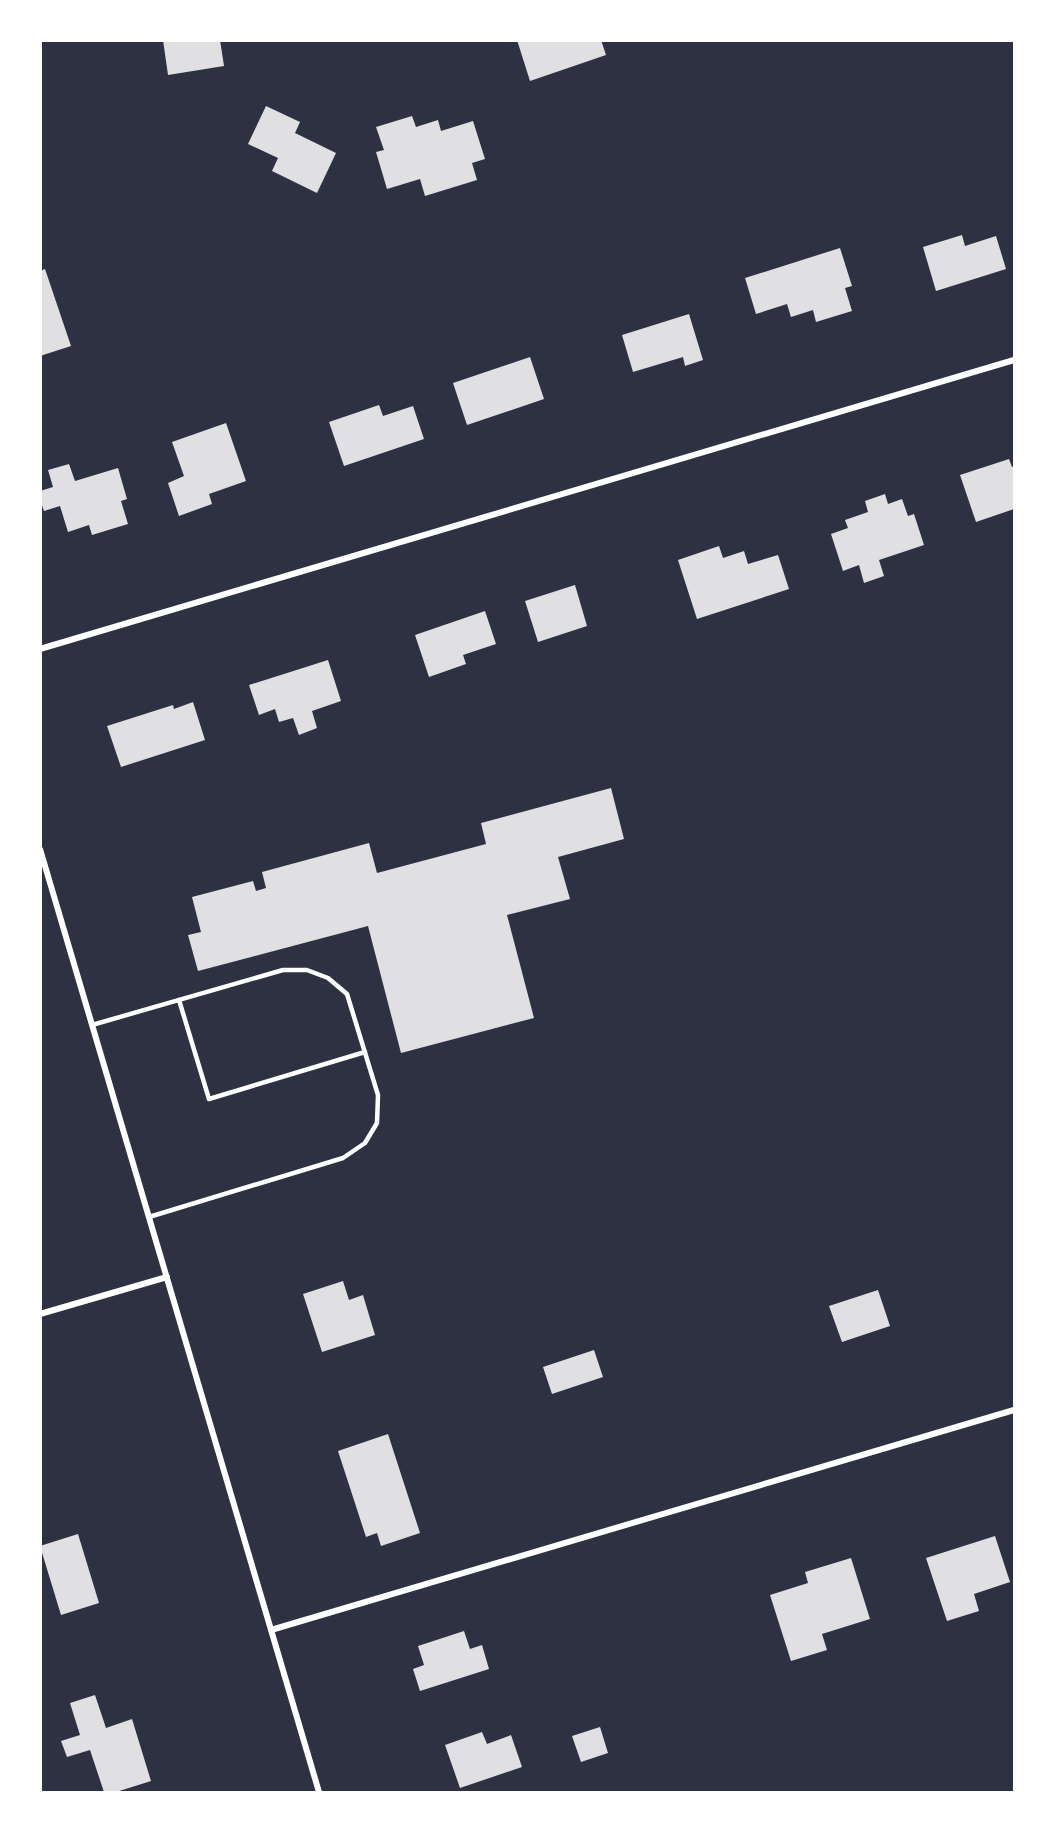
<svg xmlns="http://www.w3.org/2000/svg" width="1055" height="1833" viewBox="0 0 1055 1833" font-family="'Source Sans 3',sans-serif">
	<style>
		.building { fill: #e0e0e3 }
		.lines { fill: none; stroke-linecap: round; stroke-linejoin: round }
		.service { stroke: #fff; stroke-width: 4.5 }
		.minor { stroke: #fff; stroke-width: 6 }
	</style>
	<rect width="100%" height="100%" fill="#2d3142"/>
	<g class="building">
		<path d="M 163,40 L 220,40 L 224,66 L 168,75 Z"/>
		<path d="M 517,40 L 601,40 L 606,55 L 530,81 Z"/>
		<path d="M 266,106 L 300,122 L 295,133 L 336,153 L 317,193 L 272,171 L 278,158 L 248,144 Z"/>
		<path d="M 412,116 L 416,127 L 438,120 L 441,131 L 473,121 L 485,159 L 472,163 L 477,180 L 425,196 L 420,179 L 387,189 L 376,152 L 384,150 L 376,127 Z"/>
		<path d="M 962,235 L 965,246 L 996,236 L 1006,269 L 936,291 L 923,247 Z"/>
		<path d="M 840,248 L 852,286 L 845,288 L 852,311 L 816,322 L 813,310 L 791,317 L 787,304 L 756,314 L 745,278 Z"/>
		<path d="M 45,269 L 71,346 L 40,356 L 40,271 Z"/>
		<path d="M 689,314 L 703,360 L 685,366 L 683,357 L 633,372 L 622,335 Z"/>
		<path d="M 530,357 L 544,399 L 467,425 L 453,383 Z"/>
		<path d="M 379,405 L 383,416 L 413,406 L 424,439 L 344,466 L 329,422 Z"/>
		<path d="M 226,423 L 246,481 L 209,494 L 212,504 L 179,516 L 168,483 L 184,476 L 172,442 Z"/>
		<path d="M 1009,459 L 1012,467 L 1014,466 L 1014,509 L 976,522 L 960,475 Z"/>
		<path d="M 69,464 L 75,481 L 118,468 L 127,499 L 121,501 L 128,524 L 92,535 L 89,525 L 68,532 L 60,506 L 44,511 L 40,500 L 40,491 L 53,487 L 48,470 Z"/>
		<path d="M 885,494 L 888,504 L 902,499 L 908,516 L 914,514 L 924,545 L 879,560 L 884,576 L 864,583 L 859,565 L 843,571 L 831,534 L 848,528 L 845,520 L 868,512 L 865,501 Z"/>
		<path d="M 719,546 L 723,558 L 744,551 L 748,564 L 778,555 L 789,589 L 697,619 L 678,560 Z"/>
		<path d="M 575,585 L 587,626 L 538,642 L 525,601 Z"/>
		<path d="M 485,611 L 496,644 L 463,655 L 466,664 L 429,677 L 415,635 Z"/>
		<path d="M 328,660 L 341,701 L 312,711 L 317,728 L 299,735 L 293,718 L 279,722 L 275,709 L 259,715 L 249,685 Z"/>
		<path d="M 193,702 L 205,740 L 121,767 L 107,726 L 173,705 L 174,709 Z"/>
		<path d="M 611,788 L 624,839 L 558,857 L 570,899 L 507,915 L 534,1018 L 401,1053 L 368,926 L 198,971 L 188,935 L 201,932 L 192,897 L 253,881 L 256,891 L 266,888 L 262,872 L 369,843 L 377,873 L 486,844 L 481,823 Z"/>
		<path d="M 343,1281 L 349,1300 L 363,1295 L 375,1335 L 322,1352 L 303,1294 Z"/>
		<path d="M 878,1290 L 890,1326 L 842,1342 L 829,1306 Z"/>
		<path d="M 594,1350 L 603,1377 L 552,1394 L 543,1367 Z"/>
		<path d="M 388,1434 L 420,1533 L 381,1546 L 377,1533 L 366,1537 L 338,1451 Z"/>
		<path d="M 78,1534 L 99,1603 L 61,1615 L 40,1546 Z"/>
		<path d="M 995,1536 L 1010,1582 L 974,1594 L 979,1611 L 947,1621 L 926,1558 Z"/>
		<path d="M 851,1558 L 870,1619 L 822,1634 L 827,1650 L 791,1661 L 770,1595 L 808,1583 L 805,1572 Z"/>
		<path d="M 464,1631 L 470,1649 L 482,1645 L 489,1669 L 420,1691 L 413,1669 L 424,1665 L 418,1646 Z"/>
		<path d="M 95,1695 L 106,1728 L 132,1719 L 151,1781 L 116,1792 L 104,1792 L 90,1750 L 67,1757 L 61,1741 L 80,1735 L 70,1703 Z"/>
		<path d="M 600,1727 L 608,1753 L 581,1762 L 572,1736 Z"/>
		<path d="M 482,1732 L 487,1744 L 511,1735 L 522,1767 L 460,1788 L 445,1745 Z"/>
	</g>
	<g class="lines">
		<g class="service">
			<path d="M 179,1000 L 209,1099 L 365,1052"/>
			<path d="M 92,1025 L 283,970 L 307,970 L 328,978 L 347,994 L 378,1095 L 377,1123 L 365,1143 L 343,1158 L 149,1217"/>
		</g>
		<g class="minor">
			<path d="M 40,649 L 1014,360"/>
			<path d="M 40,849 L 319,1792"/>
			<path d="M 40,1314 L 167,1277"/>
			<path d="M 271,1630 L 1014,1410"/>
		</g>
	</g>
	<rect width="1055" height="1833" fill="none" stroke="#ffffff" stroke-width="84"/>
</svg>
